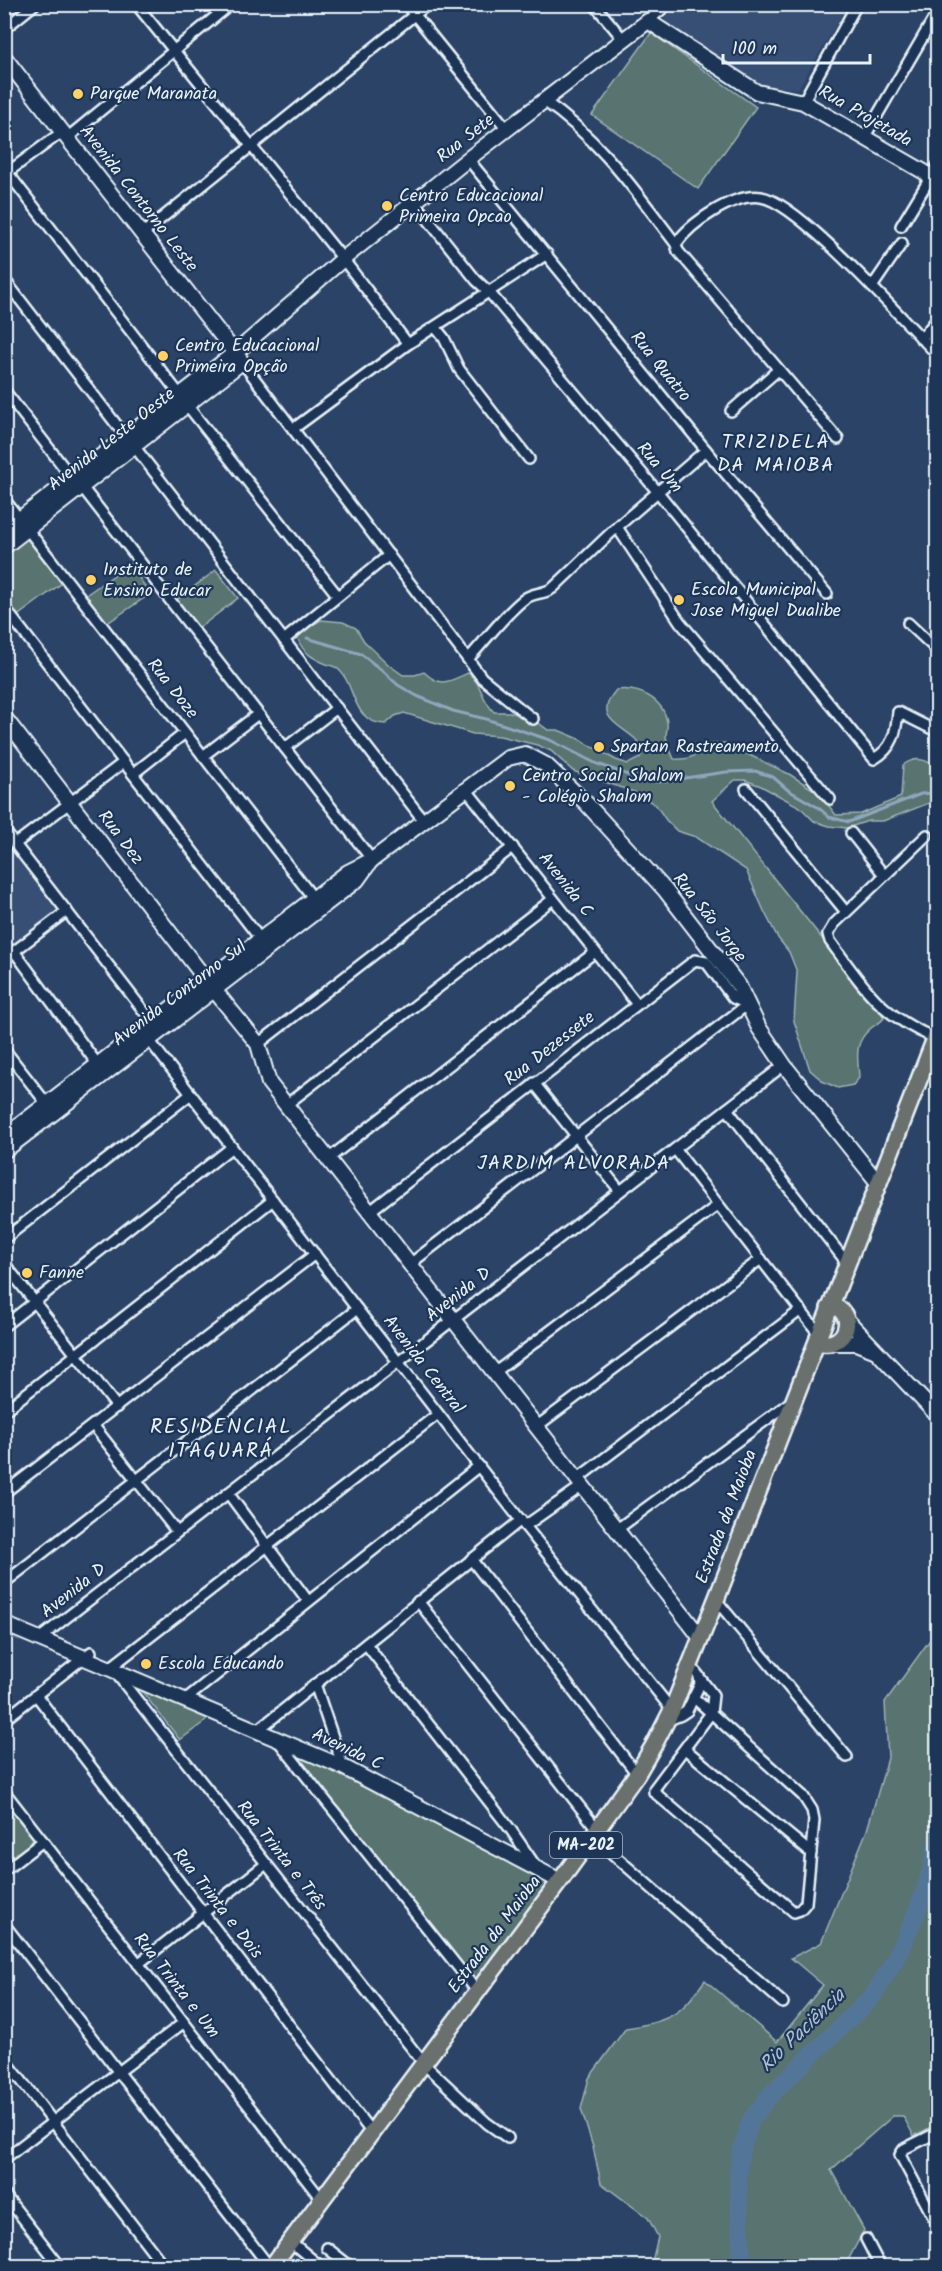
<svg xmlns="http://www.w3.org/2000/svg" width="942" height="2271" viewBox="0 0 942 2271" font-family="Kalam,sans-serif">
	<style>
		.built { fill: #395074 }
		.green { fill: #59736f; stroke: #a0b2b4; stroke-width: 1.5 }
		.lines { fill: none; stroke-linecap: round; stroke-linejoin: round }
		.stream { stroke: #8fa7be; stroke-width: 3 }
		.river { stroke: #537698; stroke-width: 18 }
		.street-casing { stroke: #e8f1f8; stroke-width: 14 }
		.secondary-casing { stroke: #e8f1f8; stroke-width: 18 }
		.primary-casing { stroke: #e8f1f8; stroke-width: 20 }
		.street { stroke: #1d3557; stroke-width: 9 }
		.secondary { stroke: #1d3557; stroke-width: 14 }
		.primary { stroke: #6b706d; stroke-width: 15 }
		.poi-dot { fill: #ffd166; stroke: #1d3557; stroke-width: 2 }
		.labels { text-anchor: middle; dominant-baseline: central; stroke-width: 4.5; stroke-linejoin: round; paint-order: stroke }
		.shield { fill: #1d3557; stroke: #abb9c8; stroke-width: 1.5 }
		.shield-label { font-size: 16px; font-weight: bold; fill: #e8f1f8 }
		.poi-label { font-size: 18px; fill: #e8f1f8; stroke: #1d3557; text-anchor: start }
		.street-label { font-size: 18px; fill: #e8f1f8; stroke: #1d3557 }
		.neighbourhood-label { font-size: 20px; letter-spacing: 1.5px; fill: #e8f1f8; stroke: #1d3557 }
		.water-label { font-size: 20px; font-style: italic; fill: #acc0d2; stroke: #1d3557 }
		.quarter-label { font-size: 21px; letter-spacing: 1.5px; fill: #e8f1f8; stroke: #1d3557 }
	</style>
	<rect width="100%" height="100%" fill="#2b4366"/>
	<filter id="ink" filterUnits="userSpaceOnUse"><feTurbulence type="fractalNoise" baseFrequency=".0167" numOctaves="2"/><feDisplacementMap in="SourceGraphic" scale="12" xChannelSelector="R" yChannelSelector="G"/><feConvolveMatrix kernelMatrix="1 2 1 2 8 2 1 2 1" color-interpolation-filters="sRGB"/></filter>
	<g filter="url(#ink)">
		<g class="built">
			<path d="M 681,5 L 848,5 L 798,89 L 764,85 L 666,25 L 665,17 Z"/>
			<path d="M 5,843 L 57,911 L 5,950 Z"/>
		</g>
		<g class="green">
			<path d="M 651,33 L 756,107 L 698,189 L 592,115 Z"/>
			<path d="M 26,536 L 62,583 L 16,617 L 5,601 L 5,553 Z"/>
			<path d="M 130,564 L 150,594 L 103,626 L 83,597 Z"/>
			<path d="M 216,570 L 238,598 L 195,631 L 174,602 Z"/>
			<path d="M 321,620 L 343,622 L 356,628 L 364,641 L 389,665 L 403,675 L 415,675 L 424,672 C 441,688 448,682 468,673 C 483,685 480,698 494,712 L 510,712 L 533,719 L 548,730 L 558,730 L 577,738 L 616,760 L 628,764 L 640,758 L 643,749 C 632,726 588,723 616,690 C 638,687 663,698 667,722 C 668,727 666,732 666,736 C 667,744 671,752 674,759 C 689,760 696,757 704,745 L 724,743 L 789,774 L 819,793 L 836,815 L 861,814 L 901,797 L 903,765 C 916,756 926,759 937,768 L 937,803 L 929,803 L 883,821 L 868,821 L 847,828 L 829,826 L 814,821 L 800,807 L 761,786 L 745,780 L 735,780 L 712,801 L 881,1012 L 884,1018 C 880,1024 875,1024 870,1029 C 853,1044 858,1057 859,1078 L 853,1085 L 838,1088 L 824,1082 L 810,1070 L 794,1021 L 797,972 L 789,952 L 778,938 L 764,911 L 746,870 L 696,837 L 677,831 L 666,820 L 656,805 L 634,792 L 573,771 L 551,751 L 537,745 L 500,736 L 473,734 L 404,713 L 395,716 L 386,724 C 350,723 357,684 337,668 C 334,666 328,665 324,663 C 310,657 299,649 297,634 Z"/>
			<path d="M 937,1630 L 937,2124 L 914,2136 L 903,2116 L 893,2116 L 831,2170 L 864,2230 L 845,2266 L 651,2266 L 658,2237 L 648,2218 L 601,2183 L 593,2147 L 581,2109 L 589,2078 L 626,2028 C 670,2021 680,2016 705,1980 L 777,2042 L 823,1985 L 791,1958 L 821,1943 L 867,1830 L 888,1758 L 885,1702 Z"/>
			<path d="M 137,1685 L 212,1716 L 180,1740 Z"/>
			<path d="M 294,1752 L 552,1883 L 475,1980 Z"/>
			<path d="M 5,1791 L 43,1841 L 5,1871 Z"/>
		</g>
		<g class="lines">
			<path class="stream" d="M 307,638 L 361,654 L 384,672 L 398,685 L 417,696 L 453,711 L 486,719 L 550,740 L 595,763 L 631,776 L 658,782 L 726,772 L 755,771 L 773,777 L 788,790 L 819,808 L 829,817 L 849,822 L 921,794 L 933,793 L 938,795"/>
			<g class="river">
				<path d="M 938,1757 L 938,1789"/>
				<path d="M 742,2266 L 738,2178 L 740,2155 L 751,2120 L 771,2094 L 872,1997 C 902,1954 931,1887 938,1836"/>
			</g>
			<defs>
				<g id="street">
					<path d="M 136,4 L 343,259 L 408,344"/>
					<path d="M 406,4 L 507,129"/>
					<path d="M 594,4 L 623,39"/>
					<path d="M 648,21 L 668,4"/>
					<path d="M 4,29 L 35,4"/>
					<path d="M 544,101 C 599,138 636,192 676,244 L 678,251 L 838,439"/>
					<path d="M 803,102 L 857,4"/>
					<path d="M 67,138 L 231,4"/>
					<path d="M 864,138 L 938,11"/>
					<path d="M 468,159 L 706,450 L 827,594"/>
					<path d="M 4,168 L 180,395"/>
					<path d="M 8,172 L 62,132"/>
					<path d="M 414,202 L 476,280 L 489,292 L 657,491 L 874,759 C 893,748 896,733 898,712 L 938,732"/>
					<path d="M 901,226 L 938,165"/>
					<path d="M 142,234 L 428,4"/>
					<path d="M 676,244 C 690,223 734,193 761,197 C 799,202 905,323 938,355"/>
					<path d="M 4,279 L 126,437"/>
					<path d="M 872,287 L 902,243"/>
					<path d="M 435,327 L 444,338 L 459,369 L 529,459"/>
					<path d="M 921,339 L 938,318"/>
					<path d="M 242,362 L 482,678 L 533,719"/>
					<path d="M 4,390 L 72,478"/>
					<path d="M 187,405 L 338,596"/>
					<path d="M 731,411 L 778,370"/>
					<path d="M 293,429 L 408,344 L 547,254"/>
					<path d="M 134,446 L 424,821"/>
					<path d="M 82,487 L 372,860"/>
					<path d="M 4,499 L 314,899"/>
					<path d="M 617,527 L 680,622 L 830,799"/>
					<path d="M 4,607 L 261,940"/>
					<path d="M 908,623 L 938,651"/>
					<path d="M 284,640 L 389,555"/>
					<path d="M 468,659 C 486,640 503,616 523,600 C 532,592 543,595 553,588 L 617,527 L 706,450"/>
					<path d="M 285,748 L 337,708"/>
					<path d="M 203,756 L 258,714"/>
					<path d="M 133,774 L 185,733"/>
					<path d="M 466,789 L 636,1003"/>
					<path d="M 746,789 L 846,912"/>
					<path d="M 4,830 L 153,1023"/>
					<path d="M 851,833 L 884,875"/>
					<path d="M 927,835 L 834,924 L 828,934 L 830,941 C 864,987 879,1015 935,1038"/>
					<path d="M 15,844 L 124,762"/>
					<path d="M 14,951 L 98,1065"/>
					<path d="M 4,959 L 67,911"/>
					<path d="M 149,1040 L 525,1526 L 672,1710"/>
					<path d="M 258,1044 L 513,847"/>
					<path d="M 4,1049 L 47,1104"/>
					<path d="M 925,1061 L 938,1071"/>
					<path d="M 534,1083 L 620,1191"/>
					<path d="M 286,1105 L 553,899"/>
					<path d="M 727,1109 L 847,1263"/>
					<path d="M 675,1149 L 819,1334"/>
					<path d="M 328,1159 L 595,952"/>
					<path d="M 369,1212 L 695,960 L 706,962 L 733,998 L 748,1004"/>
					<path d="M 4,1239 L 191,1094"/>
					<path d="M 4,1263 L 117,1407"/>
					<path d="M 410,1264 L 748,1004"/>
					<path d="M 4,1326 L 232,1147"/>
					<path d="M 494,1373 L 718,1205"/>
					<path d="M 4,1411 L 273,1200"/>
					<path d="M 438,1414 L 111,1667 L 425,2065 L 487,2123 L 508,2138"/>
					<path d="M 93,1425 L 177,1532"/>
					<path d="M 536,1427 L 761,1259"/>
					<path d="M 577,1479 L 801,1310"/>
					<path d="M 4,1493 L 315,1254"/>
					<path d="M 228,1493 L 308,1601"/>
					<path d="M 525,1526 L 582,1486"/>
					<path d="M 616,1530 L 792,1401"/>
					<path d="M 471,1559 L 637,1774"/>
					<path d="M 4,1583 L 357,1309"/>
					<path d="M 716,1600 L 847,1757"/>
					<path d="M 418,1601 L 597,1829"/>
					<path d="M 40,1638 L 784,1065"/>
					<path d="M 366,1644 L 511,1830 L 537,1868"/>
					<path d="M 315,1684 L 343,1767"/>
					<path d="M 36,1695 L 372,2133"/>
					<path d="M 693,1697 L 711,1713 L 803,1796 L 812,1810 L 814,1820 L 806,1903 L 800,1910 L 794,1912 L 654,1792 L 654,1789 L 711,1713 L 713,1695 L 700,1678"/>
					<path d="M 186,1699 L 479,1466"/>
					<path d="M 4,1720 L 91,1652"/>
					<path d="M 666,1721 L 681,1715 L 687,1711 L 700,1684 L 699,1676 L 690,1665"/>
					<path d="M 258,1730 L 521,1520"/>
					<path d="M 279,1742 L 477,1991"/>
					<path d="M 685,1749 L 811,1853"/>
					<path d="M 4,1791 L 322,2200"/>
					<path d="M 592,1836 L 783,2003"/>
					<path d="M 4,1871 L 43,1841"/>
					<path d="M 4,1924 L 269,2266"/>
					<path d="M 138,1964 L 266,1864"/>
					<path d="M 4,2058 L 164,2266"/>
					<path d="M 938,2132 L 904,2149 L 900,2155 L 938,2226"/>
					<path d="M 4,2159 L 183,2023"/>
					<path d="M 4,2194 L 60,2266"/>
					<path d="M 866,2239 L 880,2266"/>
					<path d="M 291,2242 L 320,2266"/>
					<path d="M 327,2248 L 350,2266"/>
				</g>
				<g id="secondary">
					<path d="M 4,57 L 242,362 L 4,547"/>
					<path d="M 4,531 L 235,353 L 343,259 L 468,159 L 648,21 L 757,92 L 803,102 L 938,180"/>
					<path d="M 4,717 L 207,981 L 258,1044 L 269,1083 L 701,1638"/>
					<path d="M 4,1137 L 348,872 L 372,860 L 508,758 L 525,754 L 546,765 L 586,803 L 665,890 L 739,986 L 759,1028 L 784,1065 L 879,1184"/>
					<path d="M 4,1151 L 357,880 L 370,862"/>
					<path d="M 846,1319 L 938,1416"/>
					<path d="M 834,1343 L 856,1343 L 874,1350"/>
					<path d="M 4,1624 L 343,1767 L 560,1881"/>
				</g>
				<g id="primary">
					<path d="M 818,1337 L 823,1343 C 845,1346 856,1318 836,1307 L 829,1308"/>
					<path d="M 272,2266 L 560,1881 L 637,1774 L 655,1743 L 672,1710 L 716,1600 L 938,1031"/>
				</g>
			</defs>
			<use href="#street" class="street-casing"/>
			<use href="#secondary" class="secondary-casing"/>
			<use href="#primary" class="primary-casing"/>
			<use href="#street" class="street"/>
			<use href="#secondary" class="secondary"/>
			<use href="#primary" class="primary"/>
		</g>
	</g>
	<g class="poi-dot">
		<circle cx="78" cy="94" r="6"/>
		<circle cx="387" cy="206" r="6"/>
		<circle cx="163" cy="356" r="6"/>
		<circle cx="91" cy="580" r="6"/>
		<circle cx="679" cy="600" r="6"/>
		<circle cx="599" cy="747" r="6"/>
		<circle cx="510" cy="786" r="6"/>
		<circle cx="27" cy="1273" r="6"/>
		<circle cx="146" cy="1664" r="6"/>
	</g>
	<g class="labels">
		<rect class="shield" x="550" y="1832" width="72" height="26" rx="4.5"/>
		<g class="shield-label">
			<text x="586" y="1845">MA-202</text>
		</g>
		<g class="poi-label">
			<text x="90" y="94">Parque Maranata</text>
			<text x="399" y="196">Centro Educacional<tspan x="399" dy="21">Primeira Opcao</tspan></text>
			<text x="175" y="346">Centro Educacional<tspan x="175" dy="21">Primeira Opção</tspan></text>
			<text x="103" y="570">Instituto de<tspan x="103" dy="21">Ensino Educar</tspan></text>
			<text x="691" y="590">Escola Municipal<tspan x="691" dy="21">Jose Miguel Dualibe</tspan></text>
			<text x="611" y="747">Spartan Rastreamento</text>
			<text x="522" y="776">Centro Social Shalom<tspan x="522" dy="21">- Colégio Shalom</tspan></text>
			<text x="39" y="1273">Fanne</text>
			<text x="158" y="1664">Escola Educando</text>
		</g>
		<g class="street-label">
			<text transform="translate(865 117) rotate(30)">Rua Projetada</text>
			<text transform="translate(466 139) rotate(-38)">Rua Sete</text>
			<text transform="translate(138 199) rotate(52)">Avenida Contorno Leste</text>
			<text transform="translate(660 367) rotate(51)">Rua Quatro</text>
			<text transform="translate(112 440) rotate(-38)">Avenida Leste Oeste</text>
			<text transform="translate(659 468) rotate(50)">Rua Um</text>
			<text transform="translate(172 689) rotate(52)">Rua Doze</text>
			<text transform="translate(120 838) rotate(53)">Rua Dez</text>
			<text transform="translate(565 885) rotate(52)">Avenida C</text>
			<text transform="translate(709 918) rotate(52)">Rua São Jorge</text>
			<text transform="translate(180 994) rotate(-37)">Avenida Contorno Sul</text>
			<text transform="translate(550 1049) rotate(-38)">Rua Dezessete</text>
			<text transform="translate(459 1295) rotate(-38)">Avenida D</text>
			<text transform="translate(423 1365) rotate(52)">Avenida Central</text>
			<text transform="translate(727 1517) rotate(-69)">Estrada da Maioba</text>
			<text transform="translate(74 1591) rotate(-38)">Avenida D</text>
			<text transform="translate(347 1750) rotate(25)">Avenida C</text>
			<text transform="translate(281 1856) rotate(52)">Rua Trinta e Três</text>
			<text transform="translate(217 1904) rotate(52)">Rua Trinta e Dois</text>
			<text transform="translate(495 1935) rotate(-53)">Estrada da Maioba</text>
			<text transform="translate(176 1986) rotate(52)">Rua Trinta e Um</text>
		</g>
		<g class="neighbourhood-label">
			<text x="776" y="443">TRIZIDELA<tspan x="776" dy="23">DA MAIOBA</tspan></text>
			<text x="574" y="1164">JARDIM ALVORADA</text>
		</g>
		<g class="water-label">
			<text transform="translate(803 2031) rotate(-44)">Rio Paciência</text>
		</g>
		<g class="quarter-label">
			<text x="221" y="1427">RESIDENCIAL<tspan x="221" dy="24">ITAGUARÁ</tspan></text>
		</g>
	</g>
	<rect width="942" height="2271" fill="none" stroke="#1d3557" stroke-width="24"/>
	<rect x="12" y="12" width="918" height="2247" fill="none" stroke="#e8f1f8" stroke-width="2" filter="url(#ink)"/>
	<path d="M723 54v9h147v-9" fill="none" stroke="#e8f1f8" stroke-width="3"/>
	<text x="732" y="54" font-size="18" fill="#e8f1f8" stroke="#1d3557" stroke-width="4.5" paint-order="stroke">100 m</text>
</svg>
